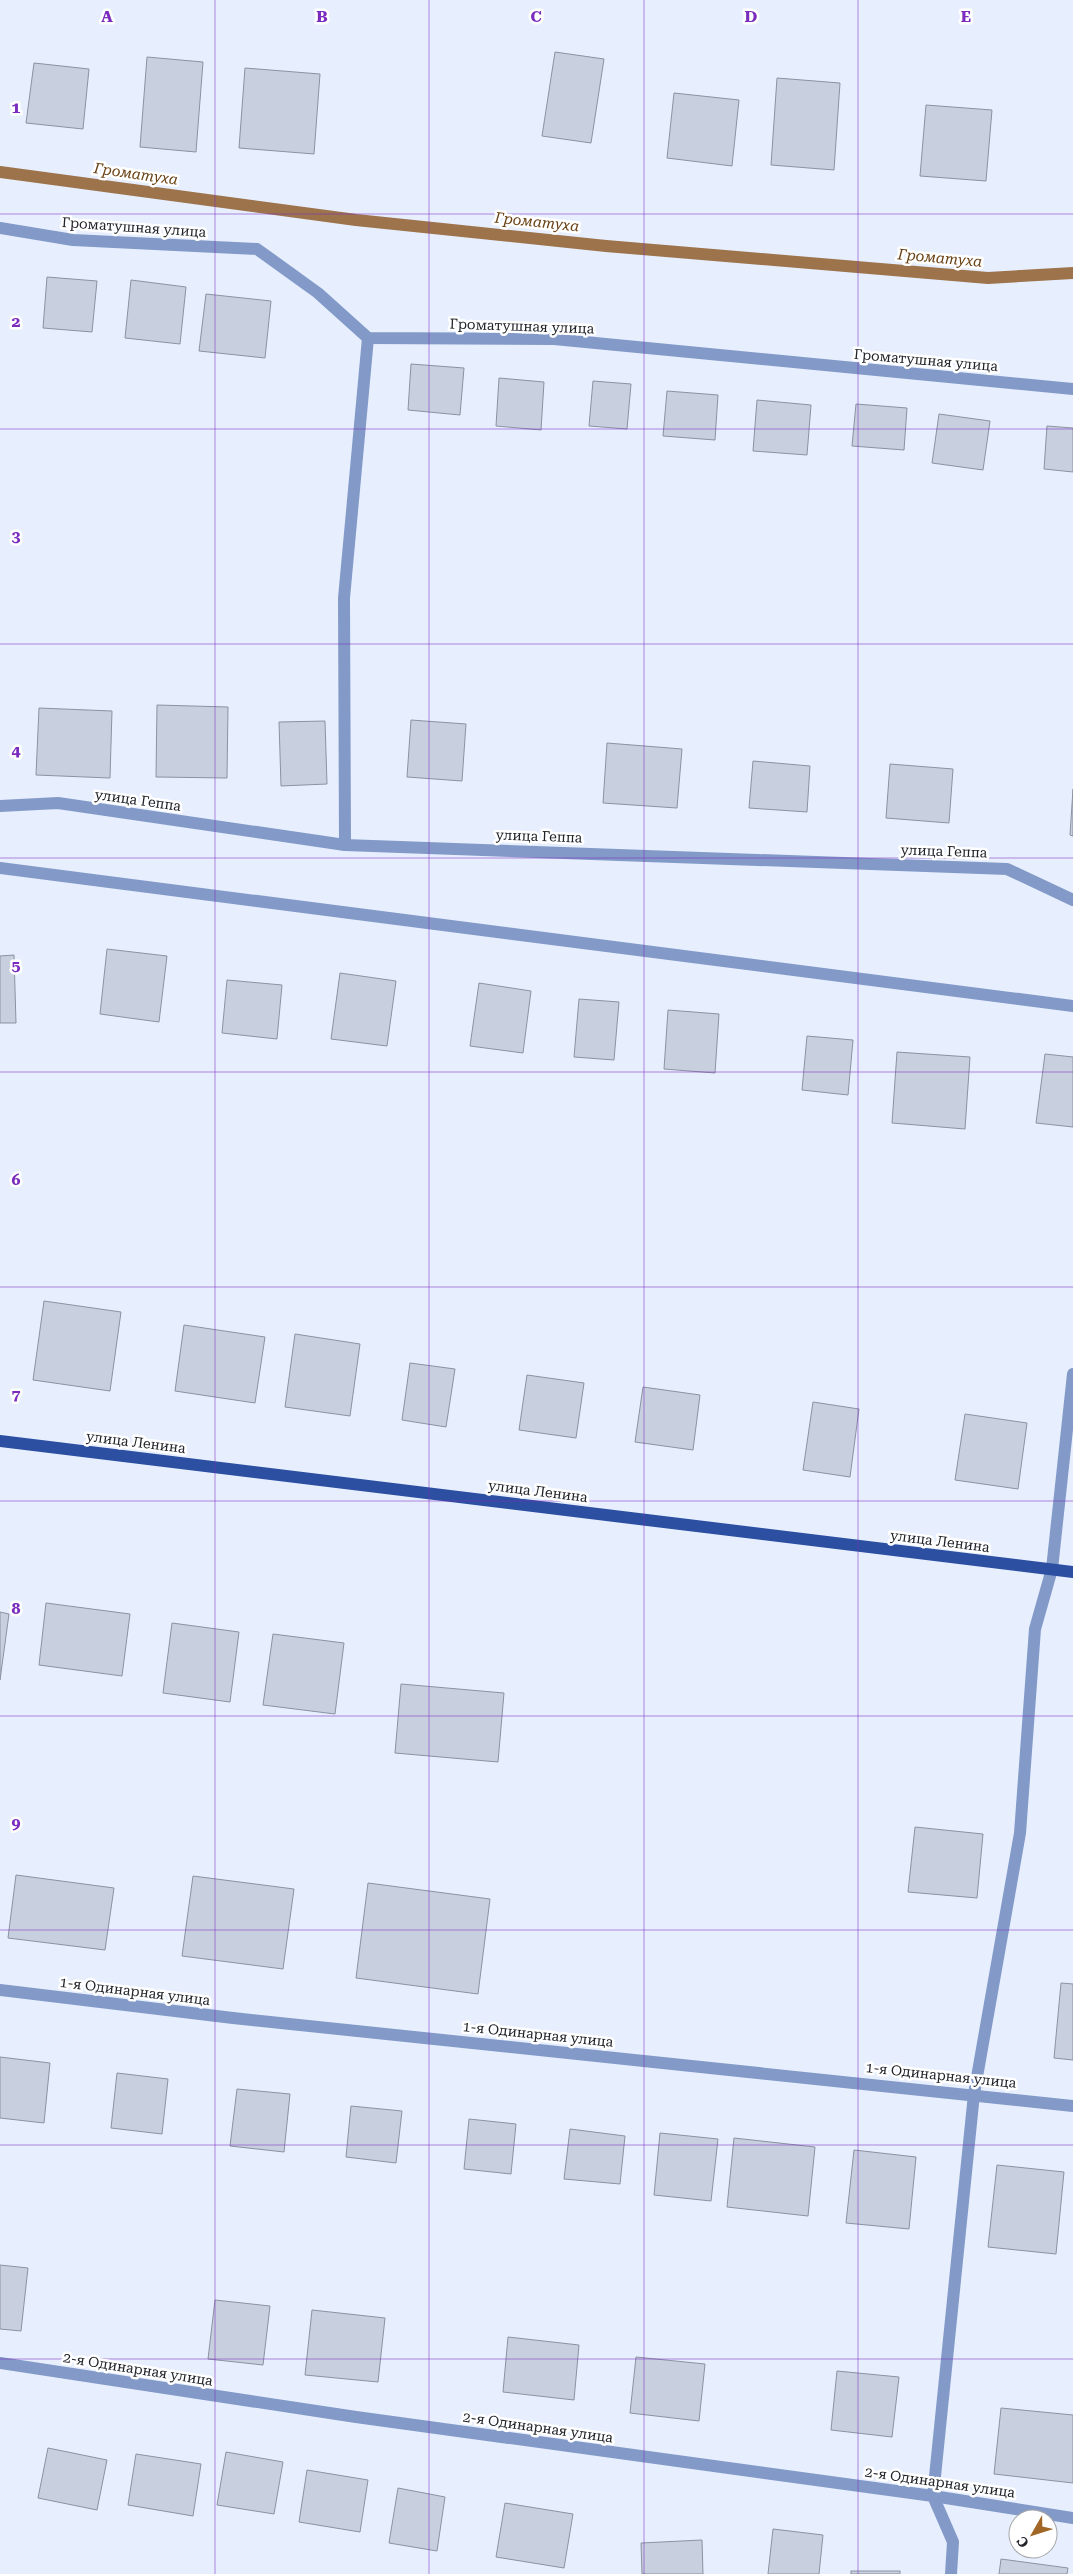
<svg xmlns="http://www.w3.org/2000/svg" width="1073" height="2574" viewBox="0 0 1073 2574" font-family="'Roboto Serif',serif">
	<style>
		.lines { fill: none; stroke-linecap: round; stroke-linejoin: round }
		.stream { stroke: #9c734b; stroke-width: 12 }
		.building { fill: #c8d0e0; stroke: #8b93a1 }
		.service { stroke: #839ac8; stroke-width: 12 }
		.minor { stroke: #839ac8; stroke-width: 12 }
		.primary { stroke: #2c4fa1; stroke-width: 12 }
		.grid { fill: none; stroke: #7b2cbf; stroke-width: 1; stroke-opacity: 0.55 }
		.labels { text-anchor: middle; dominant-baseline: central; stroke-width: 5; stroke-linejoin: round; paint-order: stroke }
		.street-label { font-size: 14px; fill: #202329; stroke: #fff }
		.water-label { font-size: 15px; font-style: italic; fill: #694013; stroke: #fff }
		.grid-label { font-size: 16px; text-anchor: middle; font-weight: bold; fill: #7b2cbf; stroke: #fff; stroke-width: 5; stroke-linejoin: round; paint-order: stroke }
	</style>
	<rect width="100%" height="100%" fill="#e7efff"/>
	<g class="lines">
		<path class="stream" d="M 0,172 L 356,220 L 606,246 L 988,278 L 1073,273"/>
	</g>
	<g class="building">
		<path d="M 555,52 L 604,59 L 591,143 L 542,136 Z"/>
		<path d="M 147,57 L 203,62 L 196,152 L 140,147 Z"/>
		<path d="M 34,63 L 89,69 L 83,129 L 26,123 Z"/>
		<path d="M 245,68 L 320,74 L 314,154 L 239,148 Z"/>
		<path d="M 777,78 L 840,83 L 834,170 L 771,165 Z"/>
		<path d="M 674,93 L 739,100 L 732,166 L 667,158 Z"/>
		<path d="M 926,105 L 992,110 L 986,181 L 920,176 Z"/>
		<path d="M 47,277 L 97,281 L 92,332 L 43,328 Z"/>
		<path d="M 131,280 L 186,287 L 180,344 L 125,338 Z"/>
		<path d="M 206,294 L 271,301 L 265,358 L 199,351 Z"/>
		<path d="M 411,364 L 464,368 L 460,415 L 408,410 Z"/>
		<path d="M 499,378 L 544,382 L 541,430 L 496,426 Z"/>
		<path d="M 593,381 L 631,384 L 627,429 L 589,426 Z"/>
		<path d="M 667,391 L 718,395 L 715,440 L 663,436 Z"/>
		<path d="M 757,400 L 811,405 L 807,455 L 753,451 Z"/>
		<path d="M 856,404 L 907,408 L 904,450 L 852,446 Z"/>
		<path d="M 939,414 L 990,421 L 983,470 L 932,463 Z"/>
		<path d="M 1047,426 L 1073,428 L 1073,472 L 1044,469 Z"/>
		<path d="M 157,705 L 228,707 L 227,778 L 156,777 Z"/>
		<path d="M 39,708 L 112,711 L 110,778 L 36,775 Z"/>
		<path d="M 411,720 L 466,724 L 462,781 L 407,777 Z"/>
		<path d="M 325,721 L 327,784 L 281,786 L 279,722 Z"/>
		<path d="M 607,743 L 682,749 L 677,808 L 603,803 Z"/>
		<path d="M 753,761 L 810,766 L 807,812 L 749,808 Z"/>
		<path d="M 890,764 L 953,769 L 949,823 L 886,818 Z"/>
		<path d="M 1073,789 L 1073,836 L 1070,835 Z"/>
		<path d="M 107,949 L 167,956 L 159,1022 L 100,1014 Z"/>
		<path d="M 14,955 L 16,1023 L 0,1023 L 0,956 Z"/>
		<path d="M 340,973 L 396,981 L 387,1046 L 331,1039 Z"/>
		<path d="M 227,980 L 282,985 L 277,1039 L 222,1033 Z"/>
		<path d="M 479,983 L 531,991 L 523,1053 L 470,1046 Z"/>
		<path d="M 579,999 L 619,1002 L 614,1060 L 574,1057 Z"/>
		<path d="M 668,1010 L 719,1014 L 715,1073 L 664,1069 Z"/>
		<path d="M 807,1036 L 853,1040 L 848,1095 L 802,1090 Z"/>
		<path d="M 897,1052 L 970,1057 L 965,1129 L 892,1123 Z"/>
		<path d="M 1045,1054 L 1073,1057 L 1073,1127 L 1036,1123 Z"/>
		<path d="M 44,1301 L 121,1312 L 110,1391 L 33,1380 Z"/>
		<path d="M 184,1325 L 265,1337 L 255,1403 L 175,1391 Z"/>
		<path d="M 295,1334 L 360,1344 L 350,1416 L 285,1407 Z"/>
		<path d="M 410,1363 L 455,1369 L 446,1427 L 402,1420 Z"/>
		<path d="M 527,1375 L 584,1383 L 576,1438 L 519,1430 Z"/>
		<path d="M 643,1387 L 700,1395 L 693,1450 L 635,1442 Z"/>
		<path d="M 813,1402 L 859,1409 L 850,1477 L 803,1470 Z"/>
		<path d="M 965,1414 L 1027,1423 L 1018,1489 L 955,1480 Z"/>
		<path d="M 46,1603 L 130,1614 L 122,1676 L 39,1665 Z"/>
		<path d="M 0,1612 L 9,1614 L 0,1680 Z"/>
		<path d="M 172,1623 L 239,1632 L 230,1702 L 163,1693 Z"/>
		<path d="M 273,1634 L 344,1643 L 335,1714 L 263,1705 Z"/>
		<path d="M 401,1684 L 504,1693 L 498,1762 L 395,1753 Z"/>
		<path d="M 915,1827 L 983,1834 L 977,1898 L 908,1892 Z"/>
		<path d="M 16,1875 L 114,1888 L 105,1950 L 8,1938 Z"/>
		<path d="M 193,1876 L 294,1889 L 283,1969 L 182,1956 Z"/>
		<path d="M 368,1883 L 490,1899 L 478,1994 L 356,1978 Z"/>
		<path d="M 1061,1983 L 1073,1984 L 1073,2060 L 1054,2058 Z"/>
		<path d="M 0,2057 L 50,2063 L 44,2123 L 0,2118 Z"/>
		<path d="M 117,2073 L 168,2079 L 162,2134 L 111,2128 Z"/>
		<path d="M 237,2089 L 290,2094 L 284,2152 L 230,2146 Z"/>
		<path d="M 351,2106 L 402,2111 L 396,2163 L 346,2157 Z"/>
		<path d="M 469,2119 L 516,2124 L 511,2174 L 464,2169 Z"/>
		<path d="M 570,2129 L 625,2136 L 620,2184 L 564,2179 Z"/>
		<path d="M 660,2133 L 718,2139 L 711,2201 L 654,2195 Z"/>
		<path d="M 734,2138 L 815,2147 L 808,2216 L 727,2207 Z"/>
		<path d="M 854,2150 L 916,2157 L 909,2229 L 846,2223 Z"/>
		<path d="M 997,2165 L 1064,2172 L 1056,2254 L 988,2247 Z"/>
		<path d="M 0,2265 L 28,2268 L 21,2331 L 0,2329 Z"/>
		<path d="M 215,2300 L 270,2306 L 263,2365 L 208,2359 Z"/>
		<path d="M 312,2310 L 385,2318 L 378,2382 L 305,2375 Z"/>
		<path d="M 508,2337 L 579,2345 L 574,2400 L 503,2392 Z"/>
		<path d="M 636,2357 L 705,2364 L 699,2421 L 630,2413 Z"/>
		<path d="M 837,2371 L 899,2377 L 892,2437 L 831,2430 Z"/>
		<path d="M 1001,2408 L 1073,2415 L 1073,2483 L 994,2474 Z"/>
		<path d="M 48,2448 L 107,2460 L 97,2510 L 38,2498 Z"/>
		<path d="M 226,2452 L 283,2462 L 274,2514 L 217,2505 Z"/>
		<path d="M 136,2454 L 201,2464 L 193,2516 L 128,2505 Z"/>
		<path d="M 307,2470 L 368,2480 L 360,2532 L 299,2522 Z"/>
		<path d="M 398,2488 L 445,2497 L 437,2551 L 389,2543 Z"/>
		<path d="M 505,2503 L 573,2514 L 564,2568 L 496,2557 Z"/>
		<path d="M 773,2529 L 823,2535 L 819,2574 L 768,2574 Z"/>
		<path d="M 702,2540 L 703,2574 L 642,2574 L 641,2543 Z"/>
		<path d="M 1001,2559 L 1068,2568 L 1067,2574 L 999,2574 Z"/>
		<rect x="851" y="2571" width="49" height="3"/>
	</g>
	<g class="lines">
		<g class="service">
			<path d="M 345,845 L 344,598 L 368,338"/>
			<path d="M 0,868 L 1073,1006"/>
			<path d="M 951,2574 L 953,2542 L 933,2496 L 974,2094 L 1020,1833 L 1035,1629 L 1052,1569 L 1073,1374"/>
		</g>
		<g class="minor">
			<path d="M 0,228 L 73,240 L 257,249 L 318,293 L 368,338 L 554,339 L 1073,389"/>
			<path d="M 0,806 L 58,803 L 345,845 L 1007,869 L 1073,900"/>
			<path d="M 0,1990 L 233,2018 L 1073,2106"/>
			<path d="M 0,2363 L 356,2417 L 933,2496 L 1073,2518"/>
		</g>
		<path class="primary" d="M 0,1441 L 1073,1572"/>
	</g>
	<path class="grid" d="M 215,0 L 215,2574M 429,0 L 429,2574M 644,0 L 644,2574M 858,0 L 858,2574M 0,214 L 1073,214M 0,429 L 1073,429M 0,644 L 1073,644M 0,858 L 1073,858M 0,1072 L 1073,1072M 0,1287 L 1073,1287M 0,1501 L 1073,1501M 0,1716 L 1073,1716M 0,1930 L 1073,1930M 0,2145 L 1073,2145M 0,2359 L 1073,2359"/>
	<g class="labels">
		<g class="street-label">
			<text transform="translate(134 227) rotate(4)">Громатушная улица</text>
			<text transform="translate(522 326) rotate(2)">Громатушная улица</text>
			<text transform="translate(926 360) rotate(5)">Громатушная улица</text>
			<text transform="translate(138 800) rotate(8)">улица Геппа</text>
			<text transform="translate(539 836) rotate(2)">улица Геппа</text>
			<text transform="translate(944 851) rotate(2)">улица Геппа</text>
			<text transform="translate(136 1442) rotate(7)">улица Ленина</text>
			<text transform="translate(538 1491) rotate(7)">улица Ленина</text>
			<text transform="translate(940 1541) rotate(7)">улица Ленина</text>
			<text transform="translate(135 1991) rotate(7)">1-я Одинарная улица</text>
			<text transform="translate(538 2034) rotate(6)">1-я Одинарная улица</text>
			<text transform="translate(941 2075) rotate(6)">1-я Одинарная улица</text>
			<text transform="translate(138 2369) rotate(9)">2-я Одинарная улица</text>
			<text transform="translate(538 2427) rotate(8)">2-я Одинарная улица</text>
			<text transform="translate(940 2482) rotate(8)">2-я Одинарная улица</text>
		</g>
		<g class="water-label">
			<text transform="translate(136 174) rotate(8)">Громатуха</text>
			<text transform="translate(537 222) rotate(6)">Громатуха</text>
			<text transform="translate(940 258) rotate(5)">Громатуха</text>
		</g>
	</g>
	<g class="grid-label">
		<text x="107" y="22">A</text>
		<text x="322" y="22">B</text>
		<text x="536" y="22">C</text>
		<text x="751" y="22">D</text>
		<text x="966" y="22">E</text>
		<text x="16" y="113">1</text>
		<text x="16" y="327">2</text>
		<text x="16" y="542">3</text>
		<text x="16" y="756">4</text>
		<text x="16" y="971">5</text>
		<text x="16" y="1185">6</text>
		<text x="16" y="1400">7</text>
		<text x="16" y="1614">8</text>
		<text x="16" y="1829">9</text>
	</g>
	<g transform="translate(1033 2534) rotate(231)"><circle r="24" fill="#ffffff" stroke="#a6a7a9"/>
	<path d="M0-4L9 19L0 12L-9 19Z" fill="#a16626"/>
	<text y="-8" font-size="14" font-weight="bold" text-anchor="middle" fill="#202329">С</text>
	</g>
</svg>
